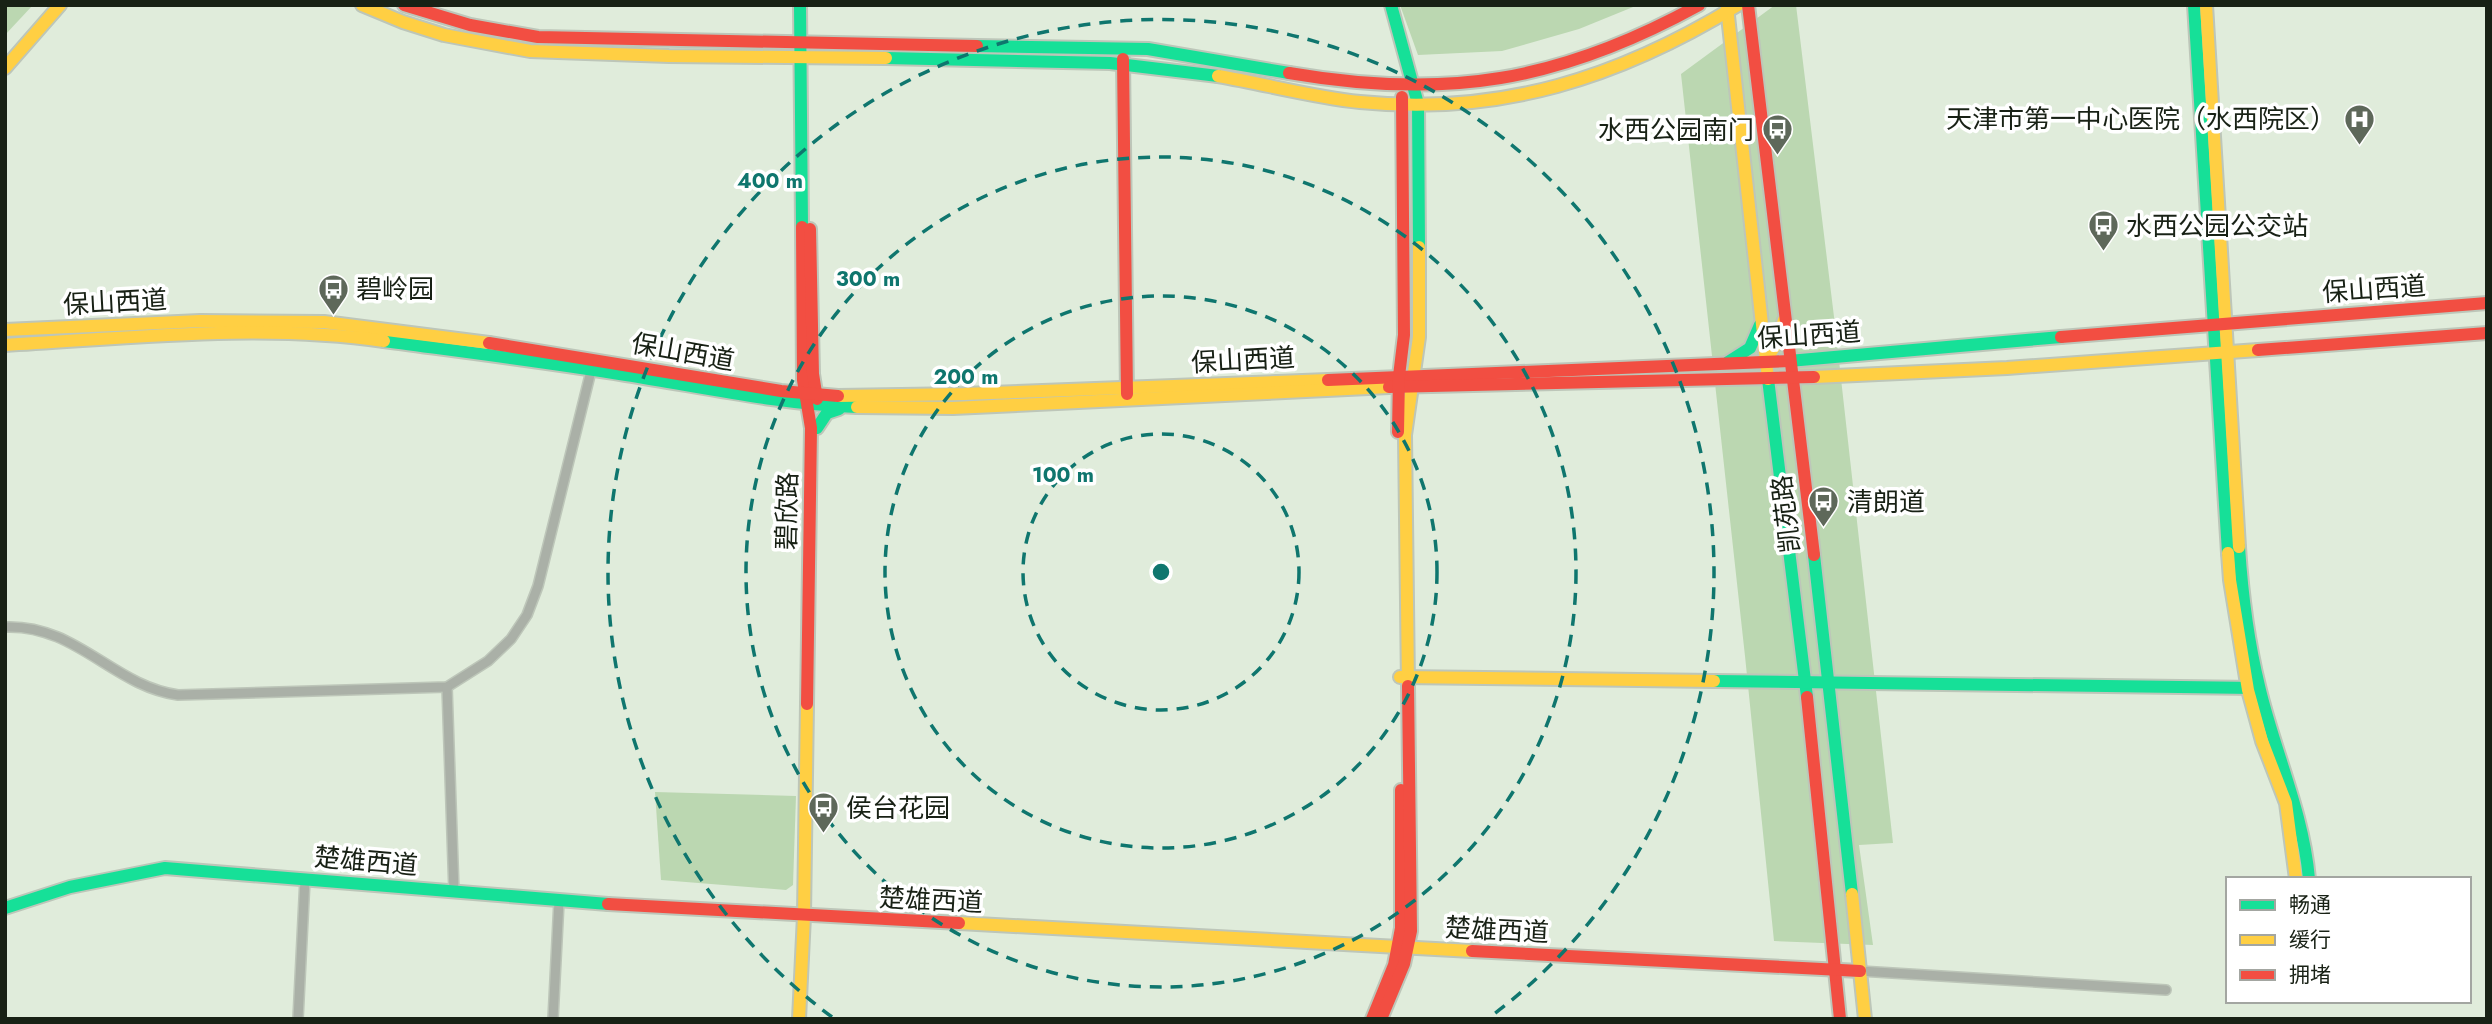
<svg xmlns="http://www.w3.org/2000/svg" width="2492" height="1024" viewBox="0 0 2492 1024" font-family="Jost,'Noto Sans SC',sans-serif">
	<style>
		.green { fill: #bbd7b1 }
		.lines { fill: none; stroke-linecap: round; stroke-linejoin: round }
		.street-casing { stroke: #bdc6b9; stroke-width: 12 }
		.fast-casing { stroke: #bdc6b9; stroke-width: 16 }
		.slow-casing { stroke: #bdc6b9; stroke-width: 16 }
		.jam-casing { stroke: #bdc6b9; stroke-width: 16 }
		.street { stroke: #aab0a7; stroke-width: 9 }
		.fast { stroke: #16e098; stroke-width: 12 }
		.slow { stroke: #ffcf43; stroke-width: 12 }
		.jam { stroke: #f24e42; stroke-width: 12 }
		.ring { fill: none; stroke: #0f766e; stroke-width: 3.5; stroke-dasharray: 12 9 }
		.labels { text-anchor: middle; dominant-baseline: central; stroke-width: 7; stroke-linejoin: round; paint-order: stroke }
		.poi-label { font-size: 26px; fill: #182115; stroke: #fff; text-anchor: start }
		.street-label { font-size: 26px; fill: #182115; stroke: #fff }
		.centre { fill: #0f766e; stroke: #fff; stroke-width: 3.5 }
		.ring-label { font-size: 21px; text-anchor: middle; font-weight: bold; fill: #0f766e; stroke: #fff; stroke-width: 7; stroke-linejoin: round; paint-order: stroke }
	</style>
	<rect width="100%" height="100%" fill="#e0ecdb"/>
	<g class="green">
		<path d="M 5,5 L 33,5 L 5,35 Z"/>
		<path d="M 1400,5 L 1638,5 L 1579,29 L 1502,51 L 1418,55 Z"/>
		<path d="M 1775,5 L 1796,5 L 1835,325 L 1893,843 L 1859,845 L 1873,945 L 1774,941 L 1745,656 L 1681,74 Z"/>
		<path d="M 655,792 L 796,796 L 793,885 L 786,890 L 661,880 Z"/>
	</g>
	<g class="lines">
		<defs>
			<g id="street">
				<path d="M 5,627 C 76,624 113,686 178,695 L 447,687 L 488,661 L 511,639 L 527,615 L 538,586 L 592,367"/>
				<path d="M 447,687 L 454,892"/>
				<path d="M 1860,971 L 2166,990"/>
				<path d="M 298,1019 L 305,879"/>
				<path d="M 553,1019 L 559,901"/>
			</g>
			<g id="fast">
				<path d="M 800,5 L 802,227"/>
				<path d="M 1391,5 L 1418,104 L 1419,247"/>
				<path d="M 2194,5 L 2228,553"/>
				<path d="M 977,46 L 1148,49 L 1289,73"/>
				<path d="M 886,58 L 1110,63 L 1218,76"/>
				<path d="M 384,341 C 465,352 546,362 626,375 C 703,387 779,404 857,407"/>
				<path d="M 1789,361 L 2061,337"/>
				<path d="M 1728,362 L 1750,348 L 1760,325"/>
				<path d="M 1768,379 L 1807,697"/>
				<path d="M 817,428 L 827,413 L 839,409"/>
				<path d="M 2239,547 C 2242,593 2248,641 2259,686 C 2274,751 2303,811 2309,879"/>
				<path d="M 1814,555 L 1852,894"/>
				<path d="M 1714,681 L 2254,688"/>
				<path d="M 5,908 L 70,887 L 165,868 L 608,904"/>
			</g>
			<g id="slow">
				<path d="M 362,5 L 403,22 L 444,35 L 530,51 L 669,56 L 886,58"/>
				<path d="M 2206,5 L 2239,547"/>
				<path d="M 1727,7 L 1768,379"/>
				<path d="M 5,68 L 60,5"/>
				<path d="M 1218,76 C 1265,84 1312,97 1360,102 C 1500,116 1619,78 1738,5"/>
				<path d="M 5,330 L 200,321 L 324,322 L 489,343"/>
				<path d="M 5,345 C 131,338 259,323 384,341"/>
				<path d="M 1766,361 L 1777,342 L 1784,320"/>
				<path d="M 1814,377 L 2007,368 L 2258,350"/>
				<path d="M 838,396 L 964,394 L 1328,380"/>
				<path d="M 857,407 L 953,408 L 1389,387"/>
				<path d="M 2228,553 L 2230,580 L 2248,690 L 2262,741 L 2286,803 L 2296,879"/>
				<path d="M 1400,677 L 1714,681"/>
				<path d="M 1408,686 L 1405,435 L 1419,337 L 1419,247"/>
				<path d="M 1852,894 L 1865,1019"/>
				<path d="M 959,923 L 1472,951"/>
				<path d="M 799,1019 L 804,916 L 807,704"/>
			</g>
			<g id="jam">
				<path d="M 404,5 L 470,25 L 538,37 L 977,46"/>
				<path d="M 1748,5 L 1814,555"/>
				<path d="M 1123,59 L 1127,394"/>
				<path d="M 1289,73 C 1446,100 1559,82 1699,5"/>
				<path d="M 802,227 L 803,380 L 811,428 L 807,704"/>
				<path d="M 810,229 L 813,374 L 817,399"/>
				<path d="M 2061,337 L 2487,303"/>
				<path d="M 489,343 L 781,391 L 838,396"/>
				<path d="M 2258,350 L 2487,333"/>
				<path d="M 1328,380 L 1789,361"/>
				<path d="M 1389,387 L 1814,377"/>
				<path d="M 1398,432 L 1399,376 L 1404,335 L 1402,97"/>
				<path d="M 1807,697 L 1840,1019"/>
				<path d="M 608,904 L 959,923"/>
				<path d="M 1472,951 L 1860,971"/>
				<path d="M 1372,1019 L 1394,965 L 1401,928 L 1401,790"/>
				<path d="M 1381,1019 L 1404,964 L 1411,931 L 1408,686"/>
			</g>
		</defs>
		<use href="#street" class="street-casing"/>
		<use href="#fast" class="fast-casing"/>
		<use href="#slow" class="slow-casing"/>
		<use href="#jam" class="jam-casing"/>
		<use href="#street" class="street"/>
		<use href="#fast" class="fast"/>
		<use href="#slow" class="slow"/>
		<use href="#jam" class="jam"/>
	</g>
	<g class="ring">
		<circle cx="1161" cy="572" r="138"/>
		<circle cx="1161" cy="572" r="276"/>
		<circle cx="1161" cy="572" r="415"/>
		<path d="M832 1017A553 553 0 1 1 1490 1017"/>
	</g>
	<defs>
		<symbol id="hospital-pin" viewBox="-11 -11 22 30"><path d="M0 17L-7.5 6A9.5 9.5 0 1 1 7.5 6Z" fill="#5e685a" stroke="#fff"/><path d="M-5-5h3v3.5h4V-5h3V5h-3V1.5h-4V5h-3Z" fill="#fff"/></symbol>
		<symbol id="bus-pin" viewBox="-11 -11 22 30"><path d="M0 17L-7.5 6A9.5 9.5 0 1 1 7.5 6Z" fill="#5e685a" stroke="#fff"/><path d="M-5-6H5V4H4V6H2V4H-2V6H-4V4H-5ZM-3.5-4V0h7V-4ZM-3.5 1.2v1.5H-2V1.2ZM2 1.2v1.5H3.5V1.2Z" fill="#fff"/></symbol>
	</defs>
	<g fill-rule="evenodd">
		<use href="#hospital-pin" x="2342" y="102" width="35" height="47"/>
		<use href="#bus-pin" x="1760" y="112" width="35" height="47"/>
		<use href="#bus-pin" x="2086" y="208" width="35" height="47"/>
		<use href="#bus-pin" x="316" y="272" width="35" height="47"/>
		<use href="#bus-pin" x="1806" y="484" width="35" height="47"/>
		<use href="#bus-pin" x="806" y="790" width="35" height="47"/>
	</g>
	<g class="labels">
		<g class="poi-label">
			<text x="2336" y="119" text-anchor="end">天津市第一中心医院（水西院区）</text>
			<text x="1754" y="130" text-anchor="end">水西公园南门</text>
			<text x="2126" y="226">水西公园公交站</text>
			<text x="356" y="289">碧岭园</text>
			<text x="1847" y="502">清朗道</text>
			<text x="846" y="808">侯台花园</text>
		</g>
		<g class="street-label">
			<text transform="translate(2374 289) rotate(-4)">保山西道</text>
			<text transform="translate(115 302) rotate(-3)">保山西道</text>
			<text transform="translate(1809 335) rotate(-4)">保山西道</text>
			<text transform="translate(683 352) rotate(10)">保山西道</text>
			<text transform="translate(1243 360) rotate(-3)">保山西道</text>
			<text transform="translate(787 511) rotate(-89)">碧欣路</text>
			<text transform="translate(1786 514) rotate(-97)">凯苑路</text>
			<text transform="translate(366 861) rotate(5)">楚雄西道</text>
			<text transform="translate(931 900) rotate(3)">楚雄西道</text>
			<text transform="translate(1497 930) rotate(3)">楚雄西道</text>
		</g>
	</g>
	<circle cx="1161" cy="572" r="10" class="centre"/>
	<g class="ring-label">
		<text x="770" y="188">400 m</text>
		<text x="868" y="286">300 m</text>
		<text x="966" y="384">200 m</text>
		<text x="1063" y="482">100 m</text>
	</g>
	<rect width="2492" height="1024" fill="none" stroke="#182115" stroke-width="14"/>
	<rect x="2226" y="877" width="245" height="126" fill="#ffffff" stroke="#a3a6a1" stroke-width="2"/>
	<rect x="2240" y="900" width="35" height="10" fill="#16e098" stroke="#a3a6a1" stroke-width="2"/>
	<text x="2289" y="912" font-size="21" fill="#182115">畅通</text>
	<rect x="2240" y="935" width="35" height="10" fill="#ffcf43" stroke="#a3a6a1" stroke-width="2"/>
	<text x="2289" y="947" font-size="21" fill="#182115">缓行</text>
	<rect x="2240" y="970" width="35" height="10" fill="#f24e42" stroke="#a3a6a1" stroke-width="2"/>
	<text x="2289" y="982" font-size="21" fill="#182115">拥堵</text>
</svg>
